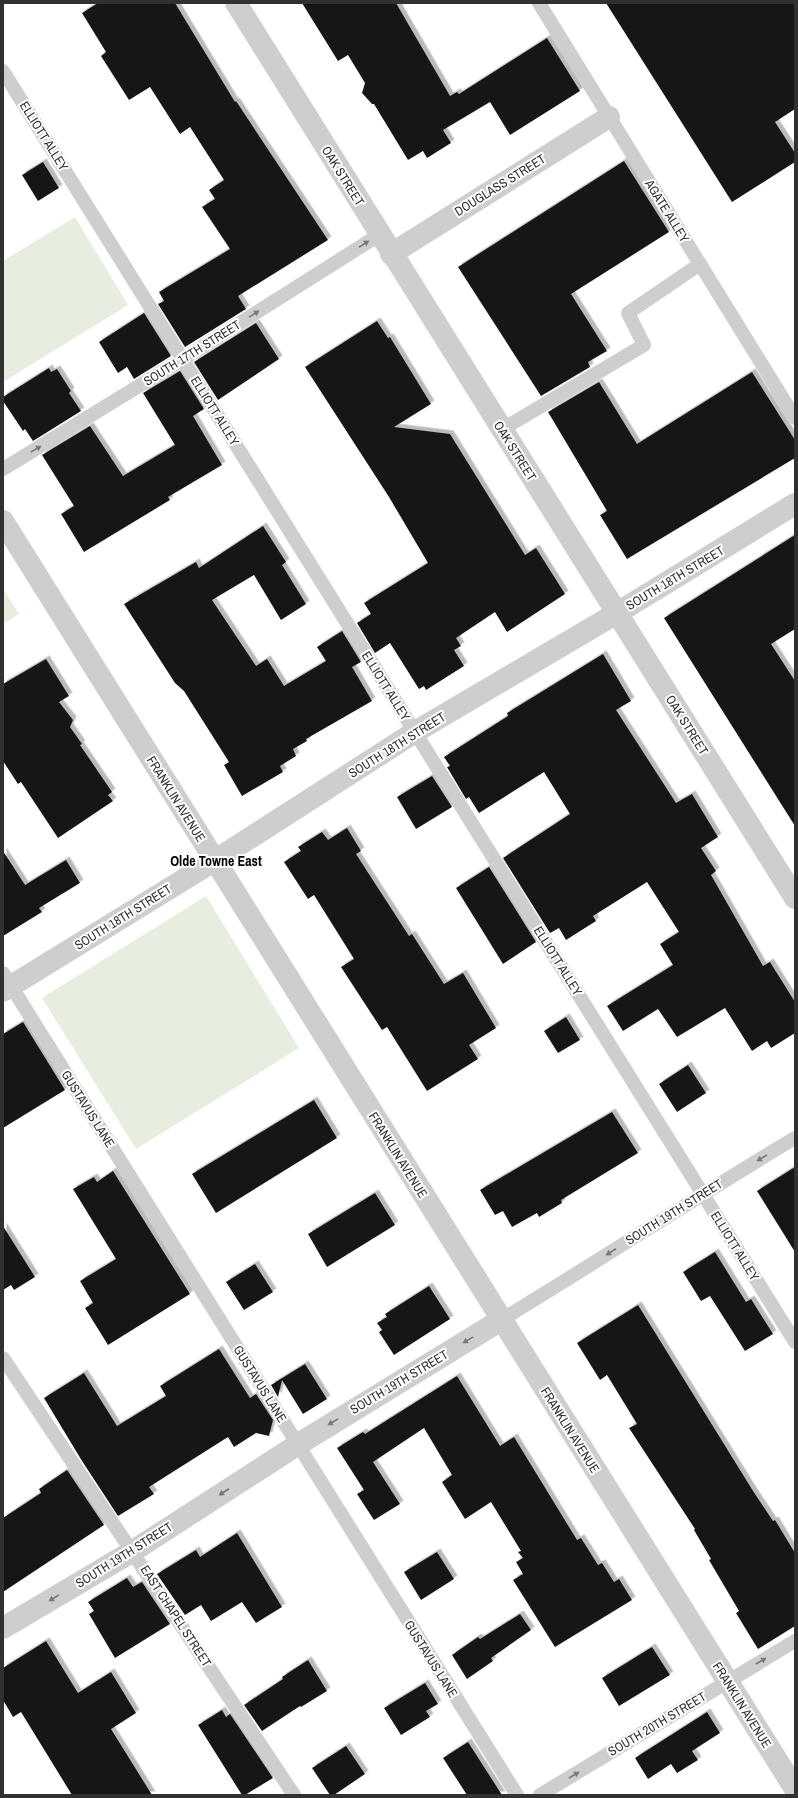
<svg xmlns="http://www.w3.org/2000/svg" width="798" height="1798" viewBox="0 0 798 1798" font-family="'Archivo Narrow',sans-serif">
	<style>
		.green { fill: #e8eedf }
		.building { fill: #181818; filter: url(#shadow) }
		.lines { fill: none; stroke-linecap: round; stroke-linejoin: round }
		.lane { stroke: #cecece; stroke-width: 14 }
		.street { stroke: #cecece; stroke-width: 22 }
		.oneway { fill: #787878 }
		.labels { text-anchor: middle; dominant-baseline: central; stroke-width: 4; stroke-linejoin: round; paint-order: stroke }
		.street-label { font-size: 13px; fill: #313131; stroke: #fff }
		.neighbourhood-label { font-size: 14px; font-weight: bold; fill: #000; stroke: #fff }
	</style>
	<defs>
		<filter id="shadow"><feDropShadow dx="3.5" dy="-3.5" stdDeviation="0" flood-color="#0004"/></filter>
	</defs>
	<rect width="100%" height="100%" fill="#fff"/>
	<g class="green">
		<path d="M 75,217 L 128,305 L 3,382 L 3,261 Z"/>
		<path d="M 3,589 L 19,614 L 3,624 Z"/>
		<path d="M 206,896 L 299,1048 L 136,1149 L 42,998 Z"/>
	</g>
	<g class="building">
		<path d="M 98,3 L 175,3 L 235,102 L 236,101 L 328,240 L 238,296 L 246,309 L 185,347 L 158,304 L 164,301 L 159,292 L 230,249 L 202,207 L 215,199 L 209,190 L 224,180 L 190,127 L 180,134 L 150,87 L 129,100 L 101,56 L 106,52 L 82,13 Z"/>
		<path d="M 302,3 L 396,3 L 450,96 L 457,92 L 459,94 L 547,38 L 580,91 L 510,135 L 490,102 L 443,130 L 451,143 L 427,158 L 423,151 L 408,160 L 374,104 L 372,104 L 362,93 L 365,83 L 348,55 L 338,61 Z"/>
		<path d="M 606,3 L 795,3 L 795,109 L 775,122 L 795,153 L 795,162 L 732,202 Z"/>
		<path d="M 624,161 L 669,232 L 571,294 L 607,351 L 588,362 L 590,367 L 541,396 L 458,267 Z"/>
		<path d="M 43,162 L 59,188 L 38,201 L 22,175 Z"/>
		<path d="M 144,313 L 171,356 L 134,379 L 127,367 L 118,373 L 99,342 Z"/>
		<path d="M 377,321 L 388,338 L 390,337 L 431,404 L 394,427 L 450,434 L 525,555 L 536,548 L 565,594 L 507,632 L 495,612 L 456,638 L 461,646 L 454,650 L 464,666 L 426,690 L 424,686 L 419,689 L 390,643 L 375,653 L 357,623 L 371,614 L 364,603 L 428,563 L 389,497 L 305,367 Z"/>
		<path d="M 256,323 L 279,359 L 218,400 L 194,362 Z"/>
		<path d="M 49,368 L 51,372 L 57,369 L 71,391 L 69,393 L 81,411 L 33,441 L 25,429 L 23,431 L 3,401 L 3,397 Z"/>
		<path d="M 180,371 L 204,409 L 193,416 L 222,465 L 168,497 L 170,500 L 84,552 L 61,514 L 74,506 L 42,455 L 90,426 L 123,476 L 175,445 L 143,393 Z"/>
		<path d="M 752,372 L 795,440 L 795,458 L 627,559 L 600,515 L 607,511 L 548,412 L 599,382 L 637,444 Z"/>
		<path d="M 263,526 L 286,562 L 282,565 L 306,604 L 281,620 L 254,575 L 212,600 L 256,666 L 267,659 L 284,686 L 326,661 L 317,647 L 342,631 L 361,662 L 352,667 L 372,701 L 306,739 L 307,741 L 293,749 L 296,756 L 280,766 L 283,772 L 242,796 L 224,765 L 229,762 L 184,691 L 175,683 L 124,604 L 196,562 L 199,568 Z"/>
		<path d="M 795,535 L 795,629 L 771,644 L 795,681 L 795,826 L 664,618 Z"/>
		<path d="M 603,654 L 631,701 L 616,710 L 676,803 L 692,794 L 718,837 L 701,848 L 716,871 L 711,875 L 763,966 L 770,962 L 795,1002 L 795,1033 L 771,1048 L 767,1041 L 752,1051 L 725,1008 L 677,1037 L 658,1009 L 623,1031 L 607,1006 L 673,965 L 660,944 L 679,932 L 647,882 L 593,916 L 596,921 L 566,940 L 559,928 L 550,933 L 503,858 L 570,814 L 544,772 L 479,813 L 469,797 L 466,799 L 447,767 L 450,766 L 444,757 L 508,716 L 507,713 Z"/>
		<path d="M 46,659 L 69,696 L 59,702 L 73,720 L 70,727 L 82,744 L 80,745 L 112,792 L 108,795 L 113,801 L 58,838 L 21,782 L 18,784 L 3,761 L 3,684 Z"/>
		<path d="M 432,776 L 452,807 L 416,829 L 397,797 Z"/>
		<path d="M 347,828 L 361,851 L 356,854 L 409,936 L 412,934 L 444,984 L 463,973 L 496,1028 L 469,1045 L 478,1059 L 427,1091 L 387,1027 L 382,1030 L 341,967 L 354,959 L 314,895 L 308,899 L 284,862 L 301,851 L 298,847 L 322,832 L 328,840 Z"/>
		<path d="M 3,851 L 25,885 L 66,860 L 80,883 L 39,908 L 42,912 L 3,936 Z"/>
		<path d="M 489,867 L 536,942 L 503,964 L 456,888 Z"/>
		<path d="M 566,1017 L 580,1040 L 558,1053 L 544,1031 Z"/>
		<path d="M 23,1022 L 65,1090 L 3,1128 L 3,1034 Z"/>
		<path d="M 688,1065 L 706,1093 L 677,1112 L 659,1084 Z"/>
		<path d="M 314,1100 L 337,1138 L 216,1213 L 192,1174 Z"/>
		<path d="M 612,1112 L 638,1153 L 561,1200 L 562,1203 L 539,1217 L 537,1213 L 512,1227 L 503,1211 L 495,1215 L 480,1190 Z"/>
		<path d="M 795,1167 L 795,1252 L 757,1191 Z"/>
		<path d="M 113,1171 L 190,1294 L 108,1345 L 85,1308 L 93,1303 L 80,1281 L 116,1259 L 73,1189 L 94,1177 L 97,1182 Z"/>
		<path d="M 375,1193 L 395,1225 L 327,1267 L 308,1234 Z"/>
		<path d="M 3,1226 L 35,1277 L 14,1290 L 11,1285 L 3,1290 Z"/>
		<path d="M 715,1252 L 746,1302 L 751,1299 L 773,1334 L 745,1351 L 710,1296 L 701,1301 L 683,1272 Z"/>
		<path d="M 255,1264 L 273,1292 L 244,1310 L 226,1282 Z"/>
		<path d="M 429,1286 L 450,1319 L 394,1355 L 379,1332 L 382,1330 L 377,1323 L 387,1317 L 385,1314 Z"/>
		<path d="M 638,1305 L 753,1491 L 773,1521 L 775,1520 L 795,1553 L 795,1626 L 758,1649 L 736,1613 L 739,1611 L 709,1560 L 711,1559 L 694,1530 L 695,1529 L 629,1428 L 637,1424 L 607,1375 L 600,1380 L 577,1343 Z"/>
		<path d="M 219,1349 L 250,1398 L 256,1394 L 273,1420 L 269,1436 L 256,1433 L 234,1447 L 228,1437 L 149,1487 L 154,1494 L 118,1516 L 82,1461 L 44,1398 L 84,1373 L 117,1426 L 166,1396 L 160,1386 Z"/>
		<path d="M 305,1364 L 327,1399 L 303,1414 L 282,1380 L 278,1397 L 271,1385 Z"/>
		<path d="M 457,1376 L 500,1446 L 514,1437 L 577,1540 L 581,1538 L 598,1565 L 602,1563 L 614,1582 L 619,1579 L 632,1600 L 555,1647 L 513,1580 L 523,1574 L 516,1562 L 523,1558 L 518,1552 L 521,1551 L 491,1502 L 465,1519 L 442,1482 L 452,1475 L 424,1428 L 373,1462 L 400,1504 L 374,1520 L 357,1494 L 364,1490 L 337,1448 L 363,1432 L 365,1434 Z"/>
		<path d="M 67,1470 L 104,1525 L 3,1592 L 3,1518 L 41,1493 L 39,1489 Z"/>
		<path d="M 237,1533 L 282,1607 L 256,1623 L 242,1602 L 211,1621 L 201,1605 L 185,1615 L 157,1574 L 196,1550 L 200,1557 Z"/>
		<path d="M 437,1552 L 454,1579 L 421,1600 L 404,1572 Z"/>
		<path d="M 127,1578 L 133,1587 L 142,1582 L 170,1624 L 115,1658 L 89,1614 L 94,1611 L 88,1602 Z"/>
		<path d="M 520,1614 L 531,1630 L 491,1658 L 493,1661 L 467,1679 L 452,1655 L 478,1637 L 480,1639 Z"/>
		<path d="M 46,1641 L 78,1693 L 111,1672 L 136,1713 L 111,1729 L 152,1795 L 72,1795 L 21,1712 L 13,1717 L 3,1700 L 3,1668 Z"/>
		<path d="M 652,1647 L 670,1675 L 619,1706 L 602,1678 Z"/>
		<path d="M 308,1660 L 327,1691 L 301,1707 L 300,1706 L 262,1731 L 244,1705 L 283,1679 L 282,1677 Z"/>
		<path d="M 425,1683 L 438,1704 L 426,1711 L 430,1717 L 401,1735 L 384,1708 Z"/>
		<path d="M 222,1710 L 226,1717 L 230,1714 L 273,1778 L 245,1795 L 242,1795 L 198,1725 Z"/>
		<path d="M 707,1712 L 720,1733 L 692,1751 L 698,1760 L 677,1773 L 671,1764 L 648,1779 L 635,1758 Z"/>
		<path d="M 468,1742 L 502,1795 L 467,1795 L 443,1758 Z"/>
		<path d="M 346,1746 L 365,1774 L 334,1795 L 330,1795 L 312,1768 Z"/>
	</g>
	<g class="lines">
		<g class="lane">
			<path d="M 539,3 L 795,418"/>
			<path d="M 3,71 L 795,1342"/>
			<path d="M 501,430 L 644,345 L 628,313 L 700,264"/>
			<path d="M 3,469 L 183,359 L 379,235"/>
			<path d="M 3,973 L 517,1795"/>
			<path d="M 501,1320 C 600,1260 696,1197 795,1138"/>
			<path d="M 3,1358 L 294,1795"/>
			<path d="M 540,1795 L 795,1641"/>
		</g>
		<g class="street">
			<path d="M 236,3 L 795,898"/>
			<path d="M 391,254 L 609,117"/>
			<path d="M 3,521 L 795,1789"/>
			<path d="M 3,991 L 214,861 L 415,732 L 617,613 L 795,504"/>
			<path d="M 3,1628 L 133,1551 L 297,1445 L 501,1320"/>
		</g>
	</g>
	<defs><path id="oneway-solid" d="M-6-.8H1V-3.2L6.5 0L1 3.2V.8H-6Z"/></defs>
	<g class="oneway">
		<use href="#oneway-solid" transform="translate(364 244) rotate(-33)"/>
		<use href="#oneway-solid" transform="translate(254 314) rotate(-32)"/>
		<use href="#oneway-solid" transform="translate(36 449) rotate(-31)"/>
		<use href="#oneway-solid" transform="translate(762 1158) rotate(149)"/>
		<use href="#oneway-solid" transform="translate(611 1252) rotate(147)"/>
		<use href="#oneway-solid" transform="translate(468 1340) rotate(149)"/>
		<use href="#oneway-solid" transform="translate(333 1422) rotate(149)"/>
		<use href="#oneway-solid" transform="translate(224 1492) rotate(147)"/>
		<use href="#oneway-solid" transform="translate(54 1598) rotate(149)"/>
		<use href="#oneway-solid" transform="translate(761 1661) rotate(-30)"/>
		<use href="#oneway-solid" transform="translate(574 1775) rotate(-31)"/>
	</g>
	<g class="labels">
		<g class="street-label">
			<text transform="translate(44 136) rotate(58)">ELLIOTT ALLEY</text>
			<text transform="translate(343 176) rotate(58)">OAK STREET</text>
			<text transform="translate(500 185) rotate(-32)">DOUGLASS STREET</text>
			<text transform="translate(667 211) rotate(58)">AGATE ALLEY</text>
			<text transform="translate(192 353) rotate(-32)">SOUTH 17TH STREET</text>
			<text transform="translate(215 411) rotate(58)">ELLIOTT ALLEY</text>
			<text transform="translate(515 451) rotate(58)">OAK STREET</text>
			<text transform="translate(675 578) rotate(-31)">SOUTH 18TH STREET</text>
			<text transform="translate(386 686) rotate(58)">ELLIOTT ALLEY</text>
			<text transform="translate(687 725) rotate(58)">OAK STREET</text>
			<text transform="translate(397 745) rotate(-32)">SOUTH 18TH STREET</text>
			<text transform="translate(176 799) rotate(58)">FRANKLIN AVENUE</text>
			<text transform="translate(123 917) rotate(-32)">SOUTH 18TH STREET</text>
			<text transform="translate(558 961) rotate(58)">ELLIOTT ALLEY</text>
			<text transform="translate(88 1109) rotate(58)">GUSTAVUS LANE</text>
			<text transform="translate(398 1155) rotate(58)">FRANKLIN AVENUE</text>
			<text transform="translate(674 1212) rotate(-32)">SOUTH 19TH STREET</text>
			<text transform="translate(735 1246) rotate(58)">ELLIOTT ALLEY</text>
			<text transform="translate(399 1382) rotate(-31)">SOUTH 19TH STREET</text>
			<text transform="translate(260 1384) rotate(58)">GUSTAVUS LANE</text>
			<text transform="translate(570 1430) rotate(58)">FRANKLIN AVENUE</text>
			<text transform="translate(124 1555) rotate(-32)">SOUTH 19TH STREET</text>
			<text transform="translate(176 1616) rotate(57)">EAST CHAPEL STREET</text>
			<text transform="translate(431 1659) rotate(58)">GUSTAVUS LANE</text>
			<text transform="translate(742 1705) rotate(58)">FRANKLIN AVENUE</text>
			<text transform="translate(657 1724) rotate(-31)">SOUTH 20TH STREET</text>
		</g>
		<g class="neighbourhood-label">
			<text x="216" y="861">Olde Towne East</text>
		</g>
	</g>
	<rect width="798" height="1798" fill="none" stroke="#313131" stroke-width="8"/>
</svg>
